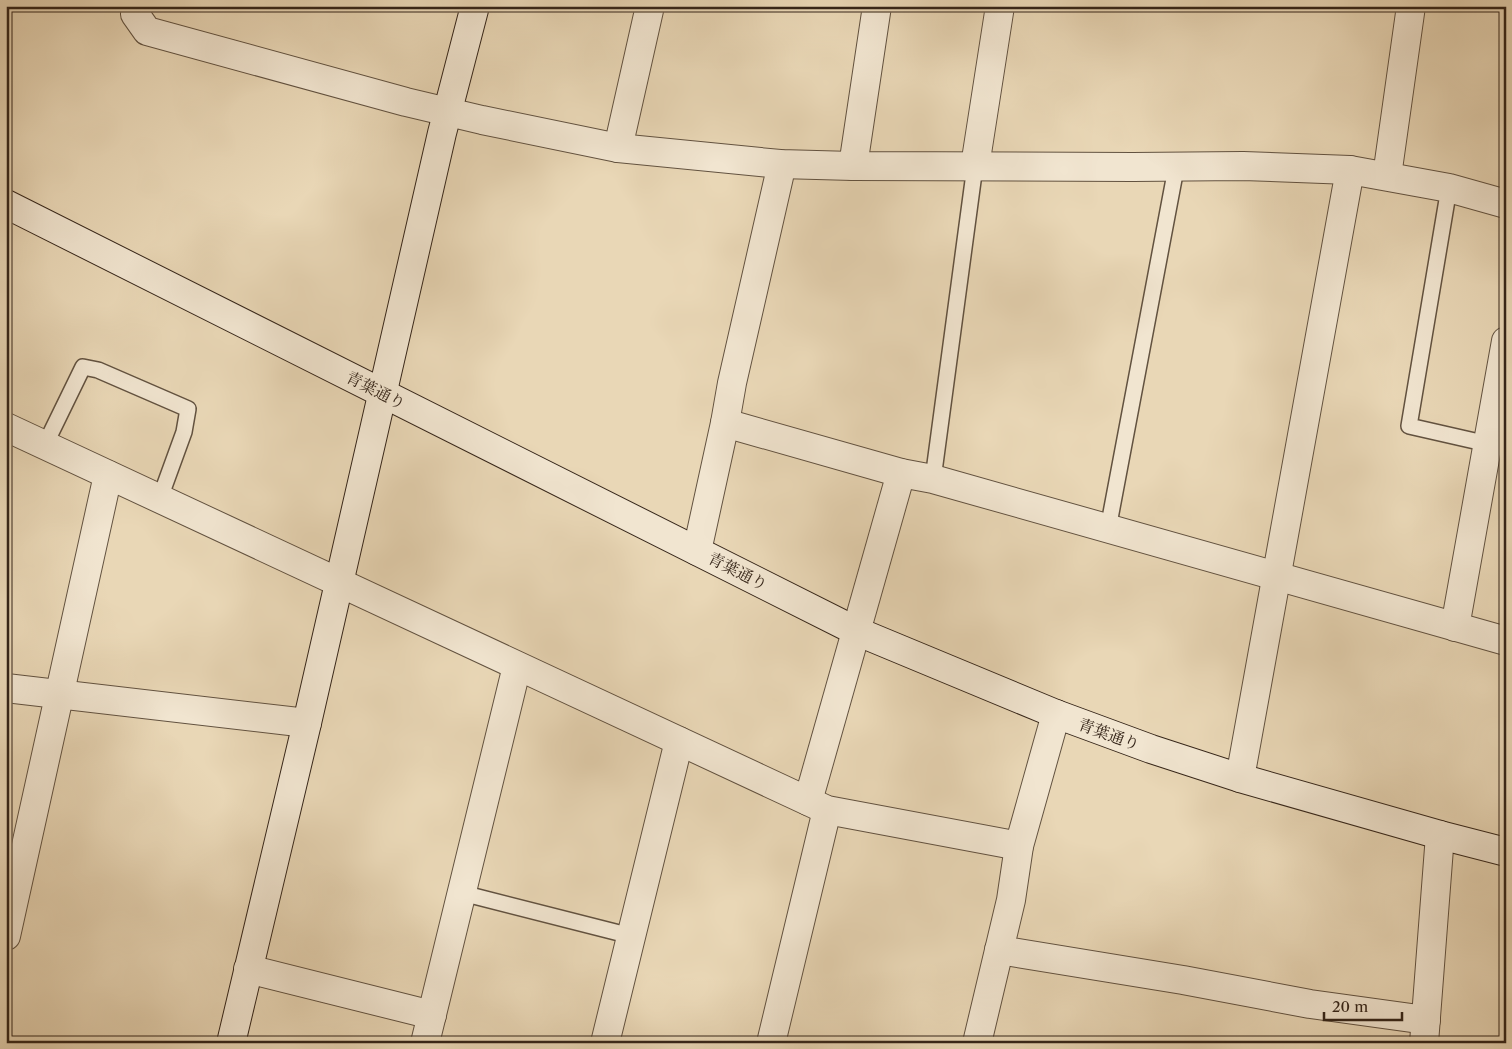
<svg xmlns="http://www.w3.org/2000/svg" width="1512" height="1049" viewBox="0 0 1512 1049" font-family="'Libre Caslon Text','Noto Serif JP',serif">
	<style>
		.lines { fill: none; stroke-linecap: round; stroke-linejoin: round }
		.lane-casing { stroke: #625240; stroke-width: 18 }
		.street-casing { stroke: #625240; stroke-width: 30 }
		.secondary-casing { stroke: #352519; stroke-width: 30 }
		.lane { stroke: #f1e5d0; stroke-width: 15 }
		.street { stroke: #f1e5d0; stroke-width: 28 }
		.secondary { stroke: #f1e5d0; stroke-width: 28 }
		.labels { text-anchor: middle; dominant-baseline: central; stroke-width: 4.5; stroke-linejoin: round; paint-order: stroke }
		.street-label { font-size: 16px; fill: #352519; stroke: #f1e5d0 }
	</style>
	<rect width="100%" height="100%" fill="#e9d7b6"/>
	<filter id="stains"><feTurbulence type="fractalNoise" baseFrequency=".004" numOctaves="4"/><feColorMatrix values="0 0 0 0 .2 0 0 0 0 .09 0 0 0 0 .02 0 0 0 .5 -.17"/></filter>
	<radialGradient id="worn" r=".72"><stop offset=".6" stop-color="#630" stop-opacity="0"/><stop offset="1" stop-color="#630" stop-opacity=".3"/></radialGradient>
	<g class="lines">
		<defs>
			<g id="lane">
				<path d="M 1449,188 L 1409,426 L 1488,444"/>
				<path d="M 45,445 L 83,367 L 98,370 L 188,409 L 184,432 L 160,498"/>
				<path d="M 933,479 L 975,166"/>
				<path d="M 1108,529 L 1174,179 L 1174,166"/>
				<path d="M 462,893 L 631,936"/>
			</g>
			<g id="street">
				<path d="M 137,6 L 135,14 L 147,31 L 406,102 L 482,120 L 618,148 L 780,164 L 853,166 L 1133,167 L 1243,166 L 1350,170 L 1449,188 L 1506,204"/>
				<path d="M 618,148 L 650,6"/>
				<path d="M 853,166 L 877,6"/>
				<path d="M 975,166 L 1000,6"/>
				<path d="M 1387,176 L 1411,6"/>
				<path d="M 725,423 L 901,473 L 933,479 L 1506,641"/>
				<path d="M 6,427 L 827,810 L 1019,846"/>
				<path d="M 697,551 L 725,423 L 732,383 L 779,177 L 780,164"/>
				<path d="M 1455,627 L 1506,341"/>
				<path d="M 6,688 L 307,723"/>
				<path d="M 1240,778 L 1350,170"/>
				<path d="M 808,801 L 901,473"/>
				<path d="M 6,936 L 108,475"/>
				<path d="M 999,950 L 1183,980 L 1310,1004 L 1426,1020"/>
				<path d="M 248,969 L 432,1015"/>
				<path d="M 425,1043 L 517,666"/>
				<path d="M 605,1043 L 679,741"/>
				<path d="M 771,1043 L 827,810"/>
				<path d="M 977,1043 L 1011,900 L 1019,846 L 1056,714"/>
				<path d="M 1424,1043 L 1440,835"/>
			</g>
			<g id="secondary">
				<path d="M 6,204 L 856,631 L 1056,714 L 1151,749 L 1240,778 L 1440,835 L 1506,852"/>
				<path d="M 231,1043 L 307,723 L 442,133 L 475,6"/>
			</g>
		</defs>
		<use href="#lane" class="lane-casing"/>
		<use href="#street" class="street-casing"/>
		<use href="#secondary" class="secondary-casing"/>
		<use href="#lane" class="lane"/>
		<use href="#street" class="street"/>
		<use href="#secondary" class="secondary"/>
	</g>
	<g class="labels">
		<g class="street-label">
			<text transform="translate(376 390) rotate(27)">青葉通り</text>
			<text transform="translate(738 571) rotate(27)">青葉通り</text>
			<text transform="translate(1109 734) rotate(20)">青葉通り</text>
		</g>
	</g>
	<rect width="1512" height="1049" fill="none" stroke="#e9d7b6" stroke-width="25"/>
	<rect x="8" y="8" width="1497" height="1034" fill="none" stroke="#352519" stroke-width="2.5"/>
	<rect x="12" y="12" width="1487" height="1024" fill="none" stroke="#352519"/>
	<path d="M1324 1012v8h78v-8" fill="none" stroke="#352519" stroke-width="2.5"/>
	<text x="1332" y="1012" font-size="15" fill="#352519" stroke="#f1e5d0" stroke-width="4" paint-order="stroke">20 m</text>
	<rect width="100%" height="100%" filter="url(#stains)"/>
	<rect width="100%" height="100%" fill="url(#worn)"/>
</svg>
